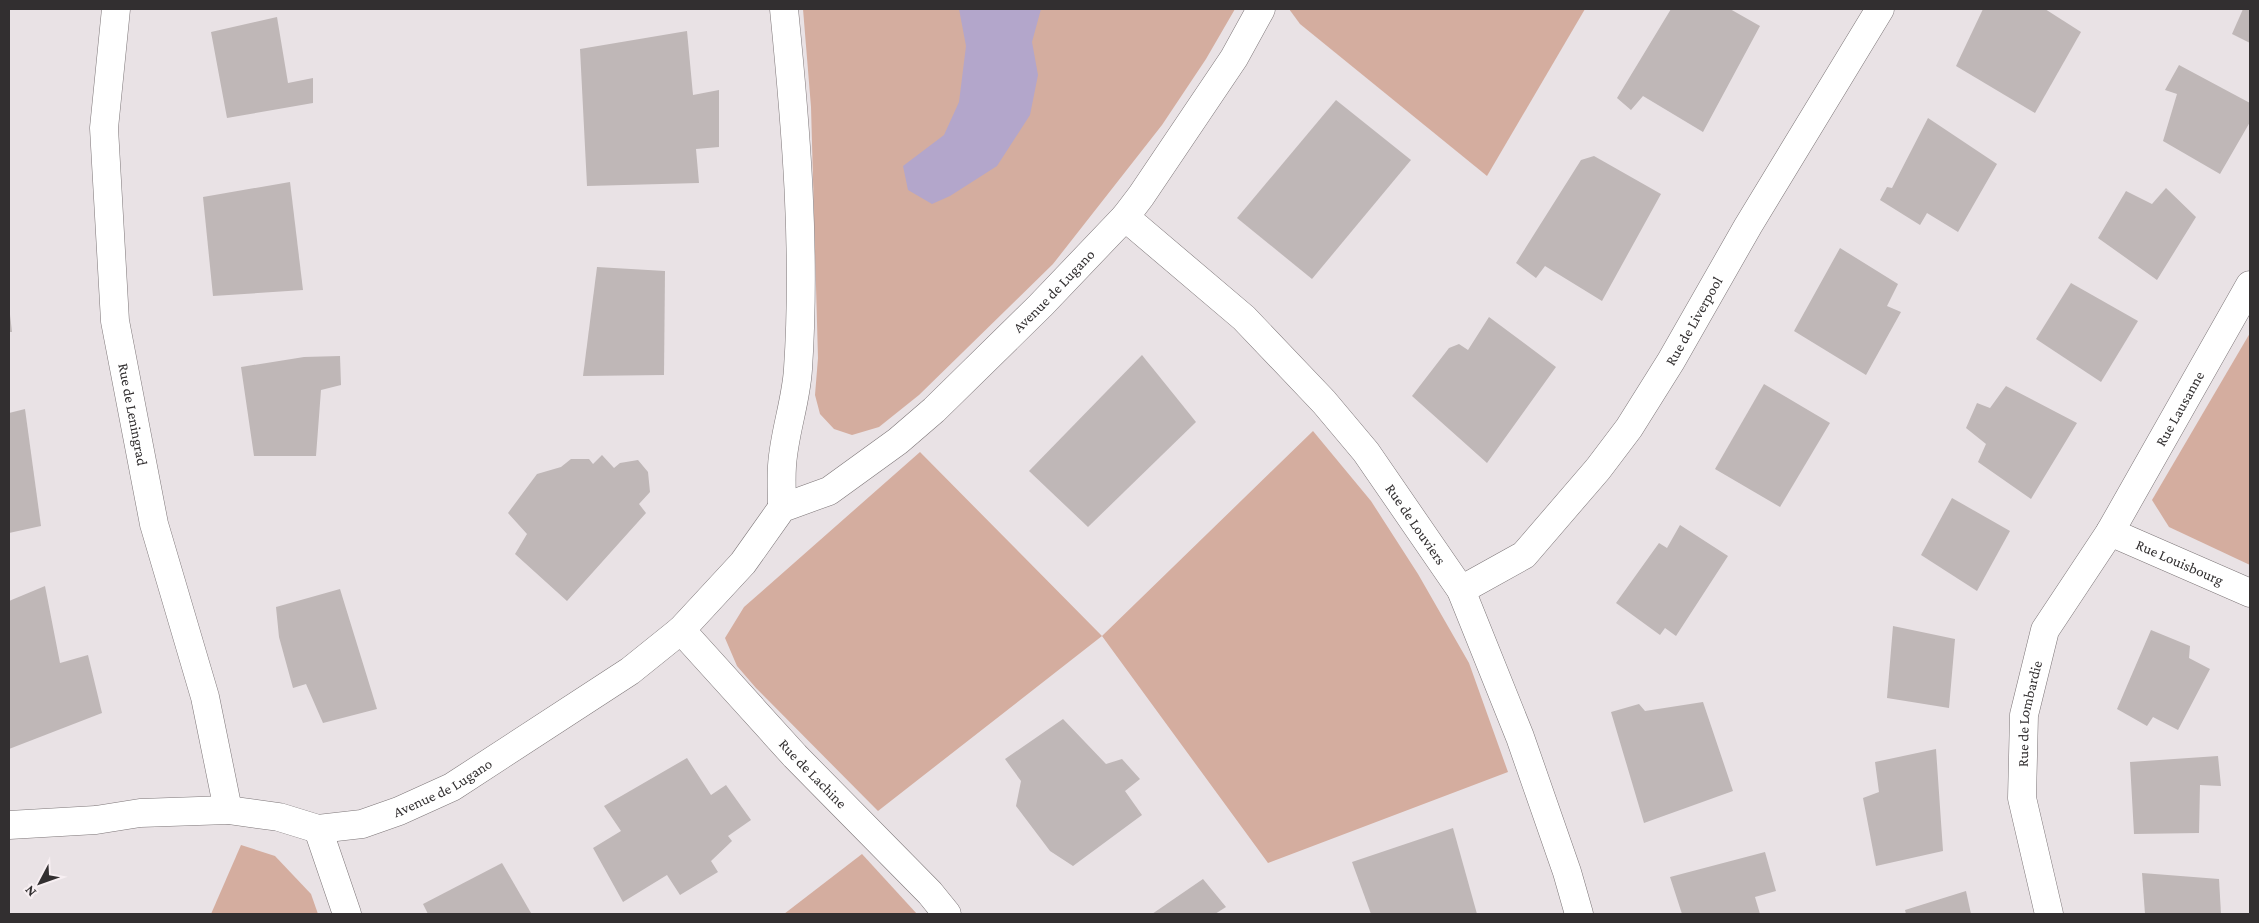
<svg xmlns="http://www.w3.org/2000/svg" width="2259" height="923" viewBox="0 0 2259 923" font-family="'Crimson Pro',serif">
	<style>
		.green { fill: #d4ad9f }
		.water { fill: #b3a6cb }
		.building { fill: #bfb7b7 }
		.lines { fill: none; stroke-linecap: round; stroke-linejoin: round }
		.street-casing { stroke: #7d7678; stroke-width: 29 }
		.street { stroke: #fff; stroke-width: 28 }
		.labels { text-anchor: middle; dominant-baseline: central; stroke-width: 4.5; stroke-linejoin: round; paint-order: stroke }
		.street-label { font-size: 15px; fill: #322f30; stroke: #f7eff2 }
	</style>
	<rect width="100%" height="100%" fill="#e9e2e5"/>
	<g class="green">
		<path d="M 803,9 L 1235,9 L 1206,59 L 1162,125 L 1053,264 L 919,395 L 879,427 L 852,435 L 834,429 L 820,414 L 815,395 L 818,358 L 811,107 Z"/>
		<path d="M 1289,9 L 1585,9 L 1487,176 L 1300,24 Z"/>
		<path d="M 2250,333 L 2250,565 L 2169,527 L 2152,500 Z"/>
		<path d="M 1313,431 L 1371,501 L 1418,574 L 1469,663 L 1508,772 L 1268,863 L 1102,636 L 878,811 L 756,688 L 737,666 L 725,638 L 744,607 L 920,452 L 1102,636 Z"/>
		<path d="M 241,845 L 275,856 L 311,894 L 318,914 L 211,914 Z"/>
		<path d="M 862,854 L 917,914 L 784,914 Z"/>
	</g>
	<path class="water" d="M 959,9 L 1041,9 L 1032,42 L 1038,75 L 1030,115 L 997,166 L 950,196 L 932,204 L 908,190 L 903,166 L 944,135 L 959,102 L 966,46 Z"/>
	<g class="building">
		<path d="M 1671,9 L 1730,9 L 1760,26 L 1703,132 L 1643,96 L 1631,110 L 1617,98 Z"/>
		<path d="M 1983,9 L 2045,9 L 2081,32 L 2035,113 L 1956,66 Z"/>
		<path d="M 2243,9 L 2250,9 L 2250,43 L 2232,34 Z"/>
		<path d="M 277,17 L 288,83 L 313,78 L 313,103 L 227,118 L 211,32 Z"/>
		<path d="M 687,31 L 693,95 L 719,90 L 719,147 L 696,149 L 699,183 L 587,186 L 580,49 Z"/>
		<path d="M 2179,65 L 2250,103 L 2250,122 L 2220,174 L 2163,141 L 2177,94 L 2165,90 Z"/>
		<path d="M 1336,100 L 1411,160 L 1312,279 L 1237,218 Z"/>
		<path d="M 1928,118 L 1997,164 L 1958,232 L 1927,213 L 1920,225 L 1880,200 L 1887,187 L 1892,188 Z"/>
		<path d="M 1594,156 L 1661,194 L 1602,301 L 1545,266 L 1536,278 L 1516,263 L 1581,160 Z"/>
		<path d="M 290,182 L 303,290 L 213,296 L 203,197 Z"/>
		<path d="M 2166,188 L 2196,217 L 2157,280 L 2098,238 L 2126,191 L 2152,204 Z"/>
		<path d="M 1840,248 L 1898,284 L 1887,306 L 1901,312 L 1866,375 L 1794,331 Z"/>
		<path d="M 597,267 L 665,271 L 664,375 L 583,376 Z"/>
		<path d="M 2071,283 L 2138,321 L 2101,382 L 2036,339 Z"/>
		<path d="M 9,306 L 12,332 L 9,332 Z"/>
		<path d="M 1489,317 L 1556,367 L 1487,463 L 1412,396 L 1449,348 L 1459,344 L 1468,350 Z"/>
		<path d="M 1142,355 L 1196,422 L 1088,527 L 1029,471 Z"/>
		<path d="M 340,356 L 341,385 L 321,390 L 316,456 L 254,456 L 241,367 L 304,357 Z"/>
		<path d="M 1764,384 L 1830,423 L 1780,507 L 1715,469 Z"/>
		<path d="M 2006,386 L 2077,423 L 2031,499 L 1978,462 L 1986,444 L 1966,428 L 1977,403 L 1990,408 Z"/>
		<path d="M 25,409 L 41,526 L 9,533 L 9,413 Z"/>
		<path d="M 602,455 L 614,468 L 620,463 L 638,460 L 648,472 L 650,492 L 639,504 L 646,513 L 567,601 L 515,554 L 527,534 L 508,513 L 537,474 L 561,467 L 571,459 L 589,459 L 593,464 Z"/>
		<path d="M 1952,498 L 2010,531 L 1977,591 L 1921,555 Z"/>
		<path d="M 1680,525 L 1728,556 L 1676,636 L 1665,628 L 1660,635 L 1616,603 L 1659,543 L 1667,548 Z"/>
		<path d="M 45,586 L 60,663 L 88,655 L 102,713 L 9,749 L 9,601 Z"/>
		<path d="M 340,589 L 377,709 L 323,723 L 306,684 L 293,688 L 279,637 L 276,607 Z"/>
		<path d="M 1893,626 L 1955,639 L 1949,708 L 1887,698 Z"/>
		<path d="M 2151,630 L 2190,646 L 2189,658 L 2210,669 L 2178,730 L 2153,717 L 2147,726 L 2117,709 Z"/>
		<path d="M 1703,702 L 1733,791 L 1644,823 L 1611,712 L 1639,704 L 1645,711 Z"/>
		<path d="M 1063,719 L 1106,764 L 1122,759 L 1140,779 L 1125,791 L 1142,815 L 1073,866 L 1050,851 L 1016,806 L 1021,781 L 1005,759 Z"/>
		<path d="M 1936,749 L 1943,851 L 1876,866 L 1863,798 L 1879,792 L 1875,762 Z"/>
		<path d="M 2218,756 L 2221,786 L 2200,785 L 2199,833 L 2134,834 L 2130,762 Z"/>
		<path d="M 687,758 L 711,795 L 726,785 L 751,820 L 728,836 L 732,841 L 711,861 L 718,872 L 680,895 L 667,875 L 623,902 L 593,848 L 621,831 L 604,806 Z"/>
		<path d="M 1453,828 L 1477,914 L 1371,914 L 1352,862 Z"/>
		<path d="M 1765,852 L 1776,891 L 1755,897 L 1760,914 L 1682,914 L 1670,877 Z"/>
		<path d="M 502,863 L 531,913 L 428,914 L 423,904 Z"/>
		<path d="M 2142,873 L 2219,879 L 2221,914 L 2145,914 Z"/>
		<path d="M 1203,879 L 1226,907 L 1215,914 L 1152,914 Z"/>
		<path d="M 1966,891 L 1971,914 L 1906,914 L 1905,910 Z"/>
	</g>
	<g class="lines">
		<defs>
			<g id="street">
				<path id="s1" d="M 116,9 L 104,128 L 115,321 L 154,524 L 205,697 L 228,810"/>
				<path id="s2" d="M 1125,217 L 1244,318 L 1324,402 L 1366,452 L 1461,590 L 1520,737 L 1567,872 L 1579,914"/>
				<path d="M 782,508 C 782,494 781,480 782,466 C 784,433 796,402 798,369 C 806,249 796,128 784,9"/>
				<path id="s3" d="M 2110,532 L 2250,593"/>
				<path id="s4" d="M 1461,590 L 1524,555 L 1598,469 L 1629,428 L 1671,361 L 1748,226 L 1880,9"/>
				<path id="s5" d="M 681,630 L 795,756 L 930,893 L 947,914"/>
				<path id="s6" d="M 9,825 L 96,820 L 140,813 L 228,810 L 279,817 L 318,829 L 362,824 L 399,811 L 452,787 L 630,671 L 681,630 L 743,563 L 782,508 L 829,491 L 898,441 L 934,410 L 1041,305 L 1125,217 L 1141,196 L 1234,58 L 1261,9"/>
				<path d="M 318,829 L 347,914"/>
				<path id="s7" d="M 2049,914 L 2022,798 L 2024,715 L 2045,630 L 2110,532 L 2250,285"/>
			</g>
		</defs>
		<use href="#street" class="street-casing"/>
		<use href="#street" class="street"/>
	</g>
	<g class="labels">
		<g class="street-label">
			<text stroke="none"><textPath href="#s6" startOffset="1242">Avenue de Lugano</textPath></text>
			<text stroke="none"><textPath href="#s4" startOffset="362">Rue de Liverpool</textPath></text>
			<text stroke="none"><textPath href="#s7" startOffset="549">Rue Lausanne</textPath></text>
			<text stroke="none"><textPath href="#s1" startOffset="408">Rue de Leningrad</textPath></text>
			<text stroke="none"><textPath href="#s2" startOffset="425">Rue de Louviers</textPath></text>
			<text stroke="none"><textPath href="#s3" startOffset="76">Rue Louisbourg</textPath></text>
			<text stroke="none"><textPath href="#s7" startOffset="204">Rue de Lombardie</textPath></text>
			<text stroke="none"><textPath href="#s5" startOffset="195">Rue de Lachine</textPath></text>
			<text stroke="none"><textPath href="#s6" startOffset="445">Avenue de Lugano</textPath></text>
		</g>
	</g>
	<rect width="2259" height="923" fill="none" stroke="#322f30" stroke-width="20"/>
	<g transform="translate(40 883) rotate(229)" stroke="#f7eff2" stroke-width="4" paint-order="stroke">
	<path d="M0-4L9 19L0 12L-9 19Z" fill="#322f30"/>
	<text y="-8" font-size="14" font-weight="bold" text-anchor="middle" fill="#322f30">N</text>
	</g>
</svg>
